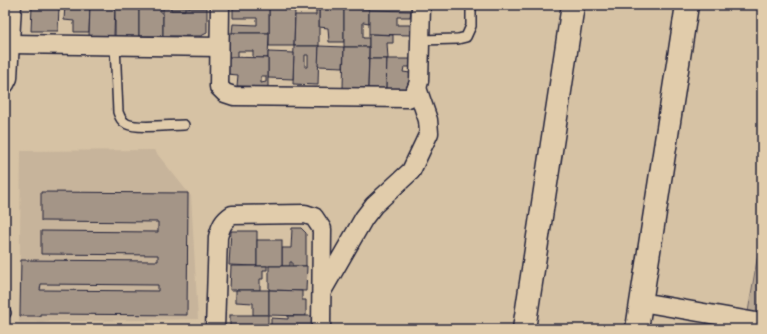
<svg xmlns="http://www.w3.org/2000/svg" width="767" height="334" viewBox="0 0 767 334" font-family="Mali,sans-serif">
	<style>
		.built { fill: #c7b49b }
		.green { fill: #b8a793; stroke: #6d6467 }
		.building { fill: #a49587; stroke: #22223b; fill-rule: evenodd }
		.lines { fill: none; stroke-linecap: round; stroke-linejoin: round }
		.lane-casing { stroke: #22223b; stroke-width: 12 }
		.street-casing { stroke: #22223b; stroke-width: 21 }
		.highway-casing { stroke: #22223b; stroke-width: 25 }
		.lane { stroke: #e1ccab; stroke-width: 9 }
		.street { stroke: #e1ccab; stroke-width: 18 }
		.highway { stroke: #e1ccab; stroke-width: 22 }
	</style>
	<rect width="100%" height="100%" fill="#d6c2a4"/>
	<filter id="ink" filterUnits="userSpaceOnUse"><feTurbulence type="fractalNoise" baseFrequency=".025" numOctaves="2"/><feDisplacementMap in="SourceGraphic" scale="8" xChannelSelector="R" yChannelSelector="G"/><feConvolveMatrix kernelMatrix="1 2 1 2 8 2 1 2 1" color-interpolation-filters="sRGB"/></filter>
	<g filter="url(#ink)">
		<path class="built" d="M 154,150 L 191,196 L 198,319 L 19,322 L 21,151 Z"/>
		<path class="green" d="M 762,231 L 762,329 L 745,329 Z"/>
		<g class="building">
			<path d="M 25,5 L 65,5 L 32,6 L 25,6 Z"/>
			<path d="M 65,5 L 90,5 L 89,32 L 74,32 L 74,21 L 64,20 Z"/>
			<path d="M 90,5 L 115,5 L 114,36 L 89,36 Z"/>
			<path d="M 115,5 L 133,5 L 133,7 L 139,7 L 139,37 L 115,37 Z"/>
			<path d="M 139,5 L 161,5 L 161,13 L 163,13 L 163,36 L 139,36 Z"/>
			<rect x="163" y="5" width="40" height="3"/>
			<path d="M 32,6 L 59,6 L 58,31 L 31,31 Z"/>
			<path d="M 269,7 L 295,8 L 294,46 L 269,46 Z"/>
			<path d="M 163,8 L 171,8 L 171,10 L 185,10 L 185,8 L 207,8 L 207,33 L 201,36 L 163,36 Z"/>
			<path d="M 233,8 L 269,8 L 269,33 L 232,33 L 233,24 L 257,25 L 257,18 L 233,18 Z"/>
			<path d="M 319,8 L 344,8 L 344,42 L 329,42 L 328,28 L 319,27 Z"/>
			<path d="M 344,8 L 369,9 L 369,23 L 363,22 L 363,38 L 369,38 L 369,47 L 344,47 Z"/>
			<path d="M 316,10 L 319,10 L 319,46 L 294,46 L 295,15 L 316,15 Z"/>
			<path d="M 369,10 L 411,11 L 410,17 L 397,17 L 397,25 L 410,25 L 410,35 L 369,34 Z"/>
			<path d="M 228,33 L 269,33 L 268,58 L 253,58 L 253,51 L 238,51 L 238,57 L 228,57 Z"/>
			<path d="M 369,34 L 393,35 L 393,43 L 387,43 L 388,59 L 369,59 Z"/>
			<path d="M 294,46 L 319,46 L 318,85 L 293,84 ZM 305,55 L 308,55 L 308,67 L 305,67 Z"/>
			<path d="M 319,46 L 344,47 L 343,67 L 318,66 Z"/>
			<path d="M 344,47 L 369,47 L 368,88 L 343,88 Z"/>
			<path d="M 268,52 L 294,53 L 293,79 L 268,78 Z"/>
			<path d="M 228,57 L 268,58 L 268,87 L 237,86 L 238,75 L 227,74 ZM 261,76 L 266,76 L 266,82 L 261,83 Z"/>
			<path d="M 369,59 L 387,59 L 386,89 L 368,88 Z"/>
			<path d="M 387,59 L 414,59 L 414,84 L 408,89 L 386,89 ZM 404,67 L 410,67 L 410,73 L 403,72 Z"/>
			<path d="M 41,192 L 188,193 L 187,315 L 40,314 L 40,316 L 20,316 L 21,260 L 158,261 L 158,255 L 41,254 L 41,231 L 158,232 L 158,222 L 41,221 ZM 41,284 L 158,285 L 158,291 L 40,290 Z"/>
			<path d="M 292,228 L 301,228 L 306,233 L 306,266 L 292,266 L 292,262 L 290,262 L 290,266 L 282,266 L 282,248 L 291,248 Z"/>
			<path d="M 231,231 L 257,231 L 257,266 L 229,265 Z"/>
			<rect x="257" y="240" width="25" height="26"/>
			<path d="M 231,266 L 267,266 L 267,270 L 263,270 L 263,279 L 260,279 L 260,290 L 230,290 Z"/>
			<path d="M 269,266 L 307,266 L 306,291 L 269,290 Z"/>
			<path d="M 236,290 L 269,290 L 269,315 L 253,315 L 253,303 L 236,302 Z"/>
			<path d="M 269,290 L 302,291 L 302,300 L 306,300 L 306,316 L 269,315 Z"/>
			<rect x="230" y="315" width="38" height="14"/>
			<path d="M 288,316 L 312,316 L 312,329 L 271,329 L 271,318 L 288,319 Z"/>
		</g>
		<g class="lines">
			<defs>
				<g id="lane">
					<path d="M 420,40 L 458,39 L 466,37 L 471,26 L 471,5"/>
					<path d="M 115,45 L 118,112 C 120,117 121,121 127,124 C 137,129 171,125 184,125"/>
					<path d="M 5,313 L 6,313"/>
				</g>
				<g id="street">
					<path d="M 220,5 L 219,87 L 225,93 L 234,96 L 408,98 C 415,95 417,89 419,81 L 421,5"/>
					<path d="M 11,44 L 219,47"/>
					<path d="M 5,84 L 8,78 L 12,5"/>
					<path d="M 322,291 L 364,218 L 374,205 L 411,171 L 429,133 L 428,120 L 417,88"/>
					<path d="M 641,302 L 762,323"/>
					<path d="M 215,329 L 218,237 C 221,226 223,221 232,215 L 305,214 L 314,217 L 322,229 L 321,329"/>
				</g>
				<g id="highway">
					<path d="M 524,329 L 573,5"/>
					<path d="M 637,329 L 687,5"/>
				</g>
			</defs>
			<use href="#lane" class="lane-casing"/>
			<use href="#street" class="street-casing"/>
			<use href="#highway" class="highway-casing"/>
			<use href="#lane" class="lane"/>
			<use href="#street" class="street"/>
			<use href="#highway" class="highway"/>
		</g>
	</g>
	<rect width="767" height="334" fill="none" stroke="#e1ccab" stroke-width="20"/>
	<rect x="10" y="10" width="747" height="314" fill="none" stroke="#22223b" stroke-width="1.5" filter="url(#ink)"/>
</svg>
